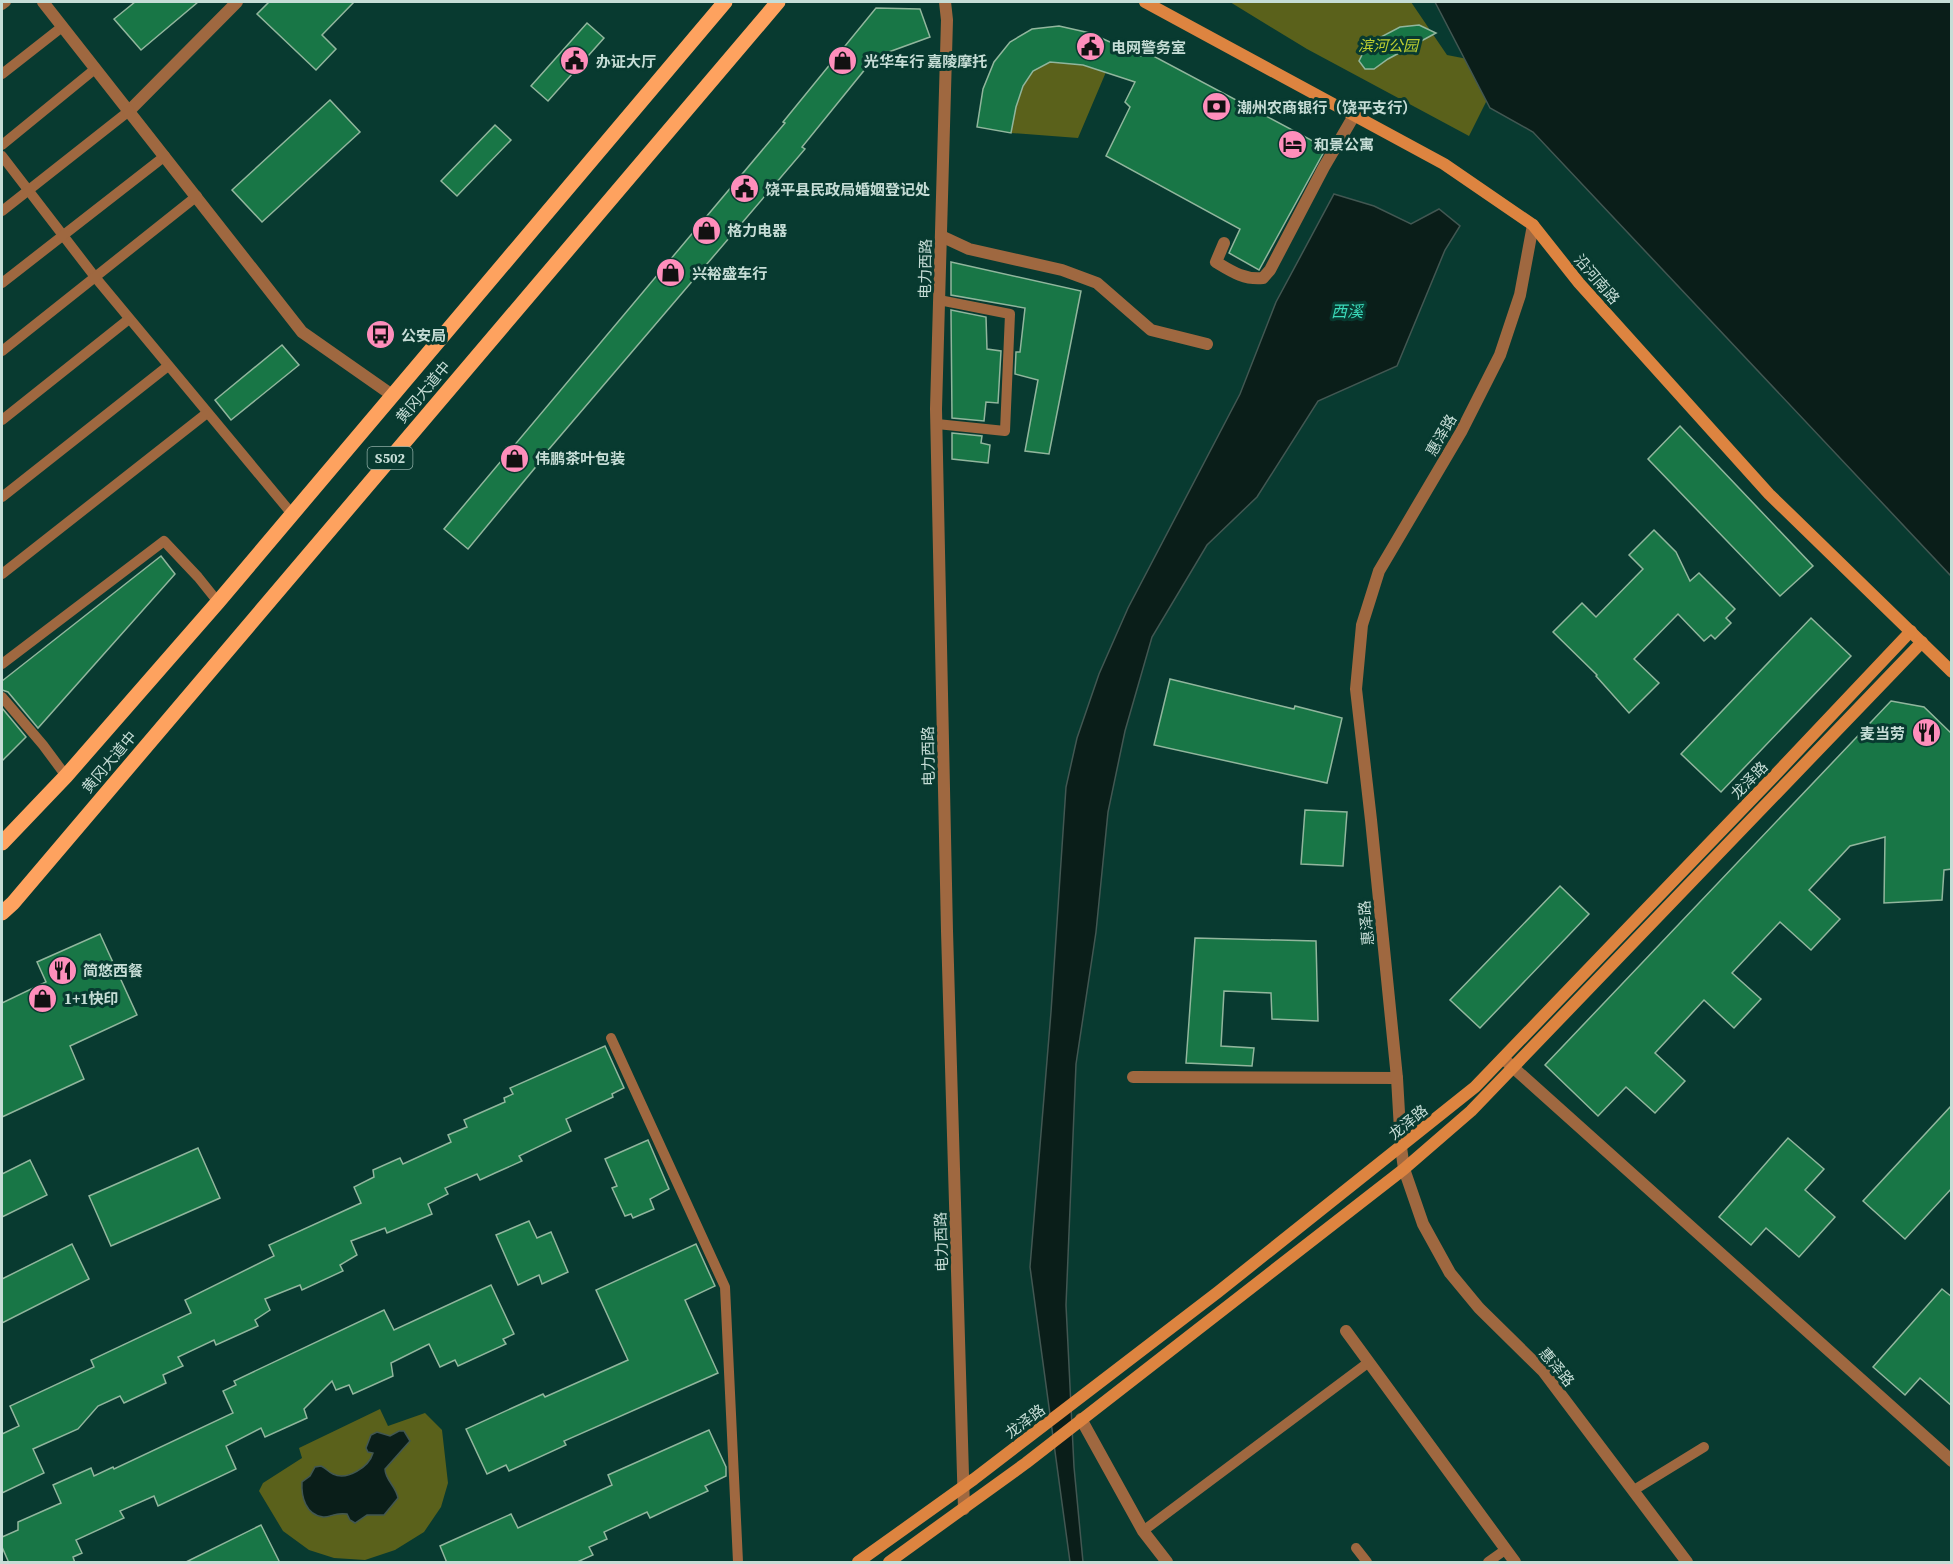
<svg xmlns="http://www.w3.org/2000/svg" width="1953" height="1564" viewBox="0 0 1953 1564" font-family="'Source Serif 4','Noto Sans SC',serif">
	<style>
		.green { fill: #5a611b }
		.water { fill: #0a1e19; stroke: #425752; stroke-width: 1.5 }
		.building { fill: #187646; stroke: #91b69d; stroke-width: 1.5 }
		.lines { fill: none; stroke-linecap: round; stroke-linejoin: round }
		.service { stroke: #9f6840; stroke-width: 10 }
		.minor { stroke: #9f6840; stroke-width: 12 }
		.tertiary { stroke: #9f6840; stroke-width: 12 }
		.secondary { stroke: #dd8440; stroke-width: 12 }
		.primary { stroke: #fea25f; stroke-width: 15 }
		.labels { text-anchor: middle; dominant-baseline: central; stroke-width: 6; stroke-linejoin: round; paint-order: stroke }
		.shield { fill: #083a30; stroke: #8daca4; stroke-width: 1.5 }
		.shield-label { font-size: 14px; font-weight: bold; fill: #c6ddd6 }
		.park-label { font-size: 15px; font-style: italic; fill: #bfcf31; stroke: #083a30 }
		.poi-label { font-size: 15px; font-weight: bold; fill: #c6ddd6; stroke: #083a30; text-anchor: start }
		.street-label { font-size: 15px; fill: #c6ddd6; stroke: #083a30 }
		.water-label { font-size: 16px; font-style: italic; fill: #3bdaba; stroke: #083a30 }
	</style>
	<rect width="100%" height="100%" fill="#083a30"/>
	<g class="green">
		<path d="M 1230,2 L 1411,2 L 1447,55 L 1483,62 L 1488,98 L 1469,136 L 1307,49 Z"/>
		<path d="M 1050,62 L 1083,65 L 1106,72 L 1078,138 L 1011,133 C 1015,113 1017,87 1032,72 C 1037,68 1044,65 1050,62 Z"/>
		<path d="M 380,1409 L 388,1426 L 425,1413 L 442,1430 L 448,1483 L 441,1507 L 424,1532 L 395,1550 L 365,1560 L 334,1558 L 309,1550 L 283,1531 L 259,1491 L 263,1483 L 302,1458 L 299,1448 Z"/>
	</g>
	<g class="water">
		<path d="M 1435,2 L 1951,2 L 1951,576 L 1533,132 L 1490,108 Z"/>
		<path d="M 1334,194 L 1374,206 L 1411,224 L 1439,209 L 1460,226 L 1445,250 L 1397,366 L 1318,401 L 1257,497 L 1207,545 L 1152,637 L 1125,731 L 1108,812 L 1096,932 L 1076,1064 L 1066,1305 L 1074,1467 L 1083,1562 L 1070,1562 L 1030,1267 L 1051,1012 L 1066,787 L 1077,738 L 1099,674 L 1128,608 L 1240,394 L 1276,302 Z"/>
		<path d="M 399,1431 L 404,1431 L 410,1441 L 385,1469 C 385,1480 396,1486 398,1498 L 384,1515 L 367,1515 L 355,1523 L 350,1520 L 347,1514 C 334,1512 330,1518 323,1517 C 306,1515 301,1497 302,1482 L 310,1476 L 315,1467 L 321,1466 C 326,1468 328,1472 333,1474 C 347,1481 369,1467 373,1453 L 368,1452 L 366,1448 L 371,1435 L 377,1432 L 390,1436 Z"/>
	</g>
	<g class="building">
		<path d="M 135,2 L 198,2 L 141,50 L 114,19 Z"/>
		<path d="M 269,2 L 354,2 L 322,35 L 336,49 L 316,70 L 257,14 Z"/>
		<path d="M 876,8 L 920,9 L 930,37 L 875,57 L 802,147 L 805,149 L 538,462 L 539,463 L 468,549 L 444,529 L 785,123 L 783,122 Z"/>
		<path d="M 587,23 L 604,38 L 548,101 L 531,86 Z"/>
		<path d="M 1419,25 L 1436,33 L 1388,59 L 1374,69 L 1365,69 L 1359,61 L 1363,53 L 1377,39 L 1400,27 Z"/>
		<path d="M 1059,26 L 1090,33 L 1141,56 L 1144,51 L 1326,148 L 1259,270 L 1229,253 L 1240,229 L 1106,156 L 1130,107 L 1125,102 L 1135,82 L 1083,65 L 1050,62 L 1033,71 L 1023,86 L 1016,107 L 1011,133 L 977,127 L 983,89 L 994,62 L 1010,42 L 1032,29 Z"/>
		<path d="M 330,100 L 360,132 L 262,222 L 232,190 Z"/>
		<path d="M 495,125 L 511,140 L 457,196 L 441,181 Z"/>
		<path d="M 951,262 L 1081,291 L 1049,454 L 1025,451 L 1038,380 L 1015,374 L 1016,352 L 1020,352 L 1025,308 L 951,295 Z"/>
		<path d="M 951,310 L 986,317 L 987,349 L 1001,351 L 998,403 L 986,402 L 984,421 L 952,418 Z"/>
		<path d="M 282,345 L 299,365 L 231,420 L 215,400 Z"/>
		<path d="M 1680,426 L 1813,566 L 1780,596 L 1648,459 Z"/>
		<path d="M 952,433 L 982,436 L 981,443 L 990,445 L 988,463 L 952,459 Z"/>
		<path d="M 1654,530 L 1676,552 L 1690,581 L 1699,573 L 1735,609 L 1726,618 L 1731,623 L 1715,639 L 1711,635 L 1704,641 L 1678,614 L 1634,659 L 1659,683 L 1629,713 L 1596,676 L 1597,675 L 1553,632 L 1582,603 L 1596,617 L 1643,569 L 1629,555 Z"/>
		<path d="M 161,556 L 175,574 L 38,728 L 8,692 L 2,690 L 2,681 Z"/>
		<path d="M 1811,618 L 1851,656 L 1721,792 L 1681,754 Z"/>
		<path d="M 1170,679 L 1294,709 L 1295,706 L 1342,718 L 1327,783 L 1154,745 Z"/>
		<path d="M 1891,701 L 1924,707 L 1952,734 L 1952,869 L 1944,870 L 1942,900 L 1884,903 L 1885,837 L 1850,846 L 1809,890 L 1840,919 L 1811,950 L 1780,922 L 1732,973 L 1761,999 L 1734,1028 L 1704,1000 L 1655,1053 L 1685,1081 L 1655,1113 L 1626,1087 L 1598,1116 L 1545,1065 Z"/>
		<path d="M 2,708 L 26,737 L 2,761 Z"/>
		<path d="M 1305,810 L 1347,812 L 1343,866 L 1301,864 Z"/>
		<path d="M 1560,886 L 1589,914 L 1480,1028 L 1450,1000 Z"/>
		<path d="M 100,934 L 137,1015 L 70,1046 L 84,1079 L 2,1117 L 2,1003 L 46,982 L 37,962 Z"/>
		<path d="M 1195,938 L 1316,941 L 1318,1021 L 1272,1019 L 1271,993 L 1224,991 L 1221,1046 L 1254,1048 L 1252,1066 L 1186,1063 Z"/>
		<path d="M 605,1046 L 624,1088 L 612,1094 L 613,1097 L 566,1119 L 571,1131 L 519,1156 L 522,1161 L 495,1173 L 480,1180 L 477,1174 L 445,1188 L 448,1194 L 428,1204 L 432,1214 L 387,1233 L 385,1228 L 351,1241 L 357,1255 L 340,1265 L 343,1271 L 302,1290 L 300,1285 L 265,1299 L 270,1310 L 255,1320 L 258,1326 L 216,1345 L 214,1340 L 178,1357 L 183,1366 L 163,1375 L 166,1383 L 124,1403 L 120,1396 L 98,1406 L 78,1429 L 33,1449 L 44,1473 L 2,1493 L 2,1434 L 19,1426 L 10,1406 L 94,1367 L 91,1360 L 191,1313 L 185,1300 L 274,1256 L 269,1245 L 361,1203 L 354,1187 L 374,1177 L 373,1170 L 400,1158 L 403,1164 L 451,1142 L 448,1135 L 467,1127 L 464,1120 L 505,1102 L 504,1098 L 513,1094 L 510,1088 Z"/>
		<path d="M 1952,1105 L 1952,1188 L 1905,1239 L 1863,1201 Z"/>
		<path d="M 1788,1138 L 1824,1169 L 1805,1190 L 1835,1217 L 1799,1257 L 1766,1228 L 1751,1245 L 1719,1217 Z"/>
		<path d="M 648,1140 L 669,1189 L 650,1199 L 654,1209 L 633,1218 L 631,1214 L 625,1216 L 612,1188 L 617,1186 L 605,1159 Z"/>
		<path d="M 198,1148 L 220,1198 L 111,1246 L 89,1196 Z"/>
		<path d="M 30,1160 L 47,1195 L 2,1217 L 2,1174 Z"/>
		<path d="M 529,1221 L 537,1238 L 551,1232 L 568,1272 L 542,1284 L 539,1275 L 518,1285 L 496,1235 Z"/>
		<path d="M 72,1244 L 89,1279 L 2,1323 L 2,1279 Z"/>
		<path d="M 696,1244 L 715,1286 L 685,1300 L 718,1373 L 564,1441 L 566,1445 L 509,1471 L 506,1465 L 487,1474 L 466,1429 L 543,1394 L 545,1397 L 628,1360 L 596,1290 Z"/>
		<path d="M 491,1285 L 514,1334 L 503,1339 L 506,1344 L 458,1366 L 455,1360 L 440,1367 L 429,1344 L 391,1363 L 393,1376 L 353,1394 L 349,1385 L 336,1390 L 332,1381 L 304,1409 L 307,1418 L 265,1437 L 261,1428 L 226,1446 L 236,1469 L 158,1506 L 154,1496 L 120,1511 L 124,1518 L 76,1540 L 82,1553 L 73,1557 L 75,1563 L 9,1563 L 2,1547 L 2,1537 L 18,1530 L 18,1522 L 61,1503 L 53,1485 L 91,1468 L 94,1476 L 113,1467 L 114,1469 L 233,1413 L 223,1391 L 236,1385 L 234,1381 L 384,1310 L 394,1330 Z"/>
		<path d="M 1942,1289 L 1952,1297 L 1952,1406 L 1920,1378 L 1905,1395 L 1873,1367 Z"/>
		<path d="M 709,1430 L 726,1467 L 726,1476 L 705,1486 L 708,1491 L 671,1508 L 650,1518 L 647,1512 L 604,1532 L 607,1539 L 589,1547 L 593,1555 L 575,1563 L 447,1563 L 440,1546 L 511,1514 L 518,1528 L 612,1485 L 608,1475 Z"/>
		<path d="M 261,1525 L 280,1563 L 184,1563 Z"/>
	</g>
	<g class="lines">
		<g class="service">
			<path d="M 2,5 L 6,2"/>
			<path d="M 2,74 L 62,27"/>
			<path d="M 2,145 L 95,69"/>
			<path d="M 2,156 L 95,277 L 292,514"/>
			<path d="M 2,211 L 129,111"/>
			<path d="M 2,283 L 165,156"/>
			<path d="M 2,351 L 197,196"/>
			<path d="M 2,420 L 129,319"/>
			<path d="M 937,424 L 1005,431 L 1010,314 L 939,300"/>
			<path d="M 2,497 L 168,366"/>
			<path d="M 2,574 L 207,413"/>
			<path d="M 2,664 L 164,541 L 198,577 L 218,602"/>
			<path d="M 2,697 L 43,745 L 66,776"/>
			<path d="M 611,1038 L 725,1287 L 738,1562"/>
			<path d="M 1634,1490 L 1704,1447"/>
			<path d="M 1143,1531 L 1369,1362"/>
			<path d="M 1356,1548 L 1367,1562"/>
			<path d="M 1488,1562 L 1505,1550"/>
		</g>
		<g class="minor">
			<path d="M 129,111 L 237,2"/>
			<path d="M 941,236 L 969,249 L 1062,270 L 1097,283 L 1151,330 L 1207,344"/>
			<path d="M 1224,243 L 1216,262 C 1231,271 1244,280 1263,278 L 1270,270 L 1324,167 L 1355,114"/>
			<path d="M 1506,1061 L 1952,1461"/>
			<path d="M 1133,1077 L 1397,1078"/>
			<path d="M 1346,1331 L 1515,1562"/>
			<path d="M 1081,1419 L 1143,1531 L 1167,1562"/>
		</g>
		<g class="tertiary">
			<path d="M 43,2 L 302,332 L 392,395"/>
			<path d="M 945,2 L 947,20 L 936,409 L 947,931 L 964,1509"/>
			<path d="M 1533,225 L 1520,295 L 1500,355 L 1461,432 L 1379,571 L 1362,625 L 1356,689 L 1371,820 L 1397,1078 L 1401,1147 L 1404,1169 L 1423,1224 L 1450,1273 L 1479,1308 L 1543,1371 L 1687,1562"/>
		</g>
		<g class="secondary">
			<path d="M 1145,2 L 1444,164 L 1533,225 L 1579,283 L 1769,494 L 1952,672"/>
			<path d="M 858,1562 L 974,1479 L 1218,1292 L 1475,1087 L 1775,775 L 1911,631"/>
			<path d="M 889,1562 L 1026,1463 L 1404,1169 L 1471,1111 L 1922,642"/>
		</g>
		<g class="primary">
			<path d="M 2,843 L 66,776 L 218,602 L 725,2"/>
			<path d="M 2,913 L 13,903 L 778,2"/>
		</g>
	</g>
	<defs>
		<symbol id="civic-disc" viewBox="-11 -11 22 22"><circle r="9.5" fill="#fe8ebb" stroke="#083a30"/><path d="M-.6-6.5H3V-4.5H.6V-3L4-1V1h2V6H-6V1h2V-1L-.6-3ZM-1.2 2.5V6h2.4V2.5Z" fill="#111"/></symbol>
		<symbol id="shop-disc" viewBox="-11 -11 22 22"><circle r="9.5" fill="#fe8ebb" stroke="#083a30"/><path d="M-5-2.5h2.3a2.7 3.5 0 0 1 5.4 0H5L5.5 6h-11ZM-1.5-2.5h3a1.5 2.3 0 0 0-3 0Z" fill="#111"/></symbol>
		<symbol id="bank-disc" viewBox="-11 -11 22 22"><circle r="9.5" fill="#fe8ebb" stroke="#083a30"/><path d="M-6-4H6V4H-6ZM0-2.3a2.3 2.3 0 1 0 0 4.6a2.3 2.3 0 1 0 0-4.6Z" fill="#111"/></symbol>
		<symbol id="hotel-disc" viewBox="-11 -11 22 22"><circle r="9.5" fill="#fe8ebb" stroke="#083a30"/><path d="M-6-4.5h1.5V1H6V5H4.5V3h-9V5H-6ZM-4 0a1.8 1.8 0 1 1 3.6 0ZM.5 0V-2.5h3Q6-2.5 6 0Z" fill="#111"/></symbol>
		<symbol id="bus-disc" viewBox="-11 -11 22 22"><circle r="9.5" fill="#fe8ebb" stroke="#083a30"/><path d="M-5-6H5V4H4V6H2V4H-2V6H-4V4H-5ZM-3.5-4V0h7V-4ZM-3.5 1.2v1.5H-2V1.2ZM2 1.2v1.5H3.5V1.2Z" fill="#111"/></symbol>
		<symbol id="restaurant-disc" viewBox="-11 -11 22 22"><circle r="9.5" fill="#fe8ebb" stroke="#083a30"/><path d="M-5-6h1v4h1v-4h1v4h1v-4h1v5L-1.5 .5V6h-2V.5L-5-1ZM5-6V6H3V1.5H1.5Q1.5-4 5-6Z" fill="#111"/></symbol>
	</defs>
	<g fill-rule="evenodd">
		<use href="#civic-disc" x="1074" y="30" width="33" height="33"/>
		<use href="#civic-disc" x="558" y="44" width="33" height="33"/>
		<use href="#shop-disc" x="826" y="44" width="33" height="33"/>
		<use href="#bank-disc" x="1200" y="90" width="33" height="33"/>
		<use href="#hotel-disc" x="1276" y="128" width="33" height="33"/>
		<use href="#civic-disc" x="728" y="172" width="33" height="33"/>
		<use href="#shop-disc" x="690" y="214" width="33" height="33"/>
		<use href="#shop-disc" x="654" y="256" width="33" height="33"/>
		<use href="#bus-disc" x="364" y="318" width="33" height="33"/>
		<use href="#shop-disc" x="498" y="442" width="33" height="33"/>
		<use href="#restaurant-disc" x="1910" y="716" width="33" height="33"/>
		<use href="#restaurant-disc" x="46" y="954" width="33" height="33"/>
		<use href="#shop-disc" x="26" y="982" width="33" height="33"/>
	</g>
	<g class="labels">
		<rect class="shield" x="367.5" y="447" width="45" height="22" rx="4.5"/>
		<g class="shield-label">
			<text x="390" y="458">S502</text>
		</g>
		<g class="park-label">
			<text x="1388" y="45">滨河公园</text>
		</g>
		<g class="poi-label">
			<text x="1111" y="47">电网警务室</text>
			<text x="596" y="61">办证大厅</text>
			<text x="864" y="61">光华车行 嘉陵摩托</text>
			<text x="1237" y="107">潮州农商银行（饶平支行）</text>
			<text x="1314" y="144">和景公寓</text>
			<text x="765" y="189">饶平县民政局婚姻登记处</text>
			<text x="727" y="230">格力电器</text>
			<text x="692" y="273">兴裕盛车行</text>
			<text x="401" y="335">公安局</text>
			<text x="535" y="458">伟鹏茶叶包装</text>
			<text x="1905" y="733" text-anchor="end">麦当劳</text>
			<text x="83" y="970">简悠西餐</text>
			<text x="64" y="998">1+1快印</text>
		</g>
		<g class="street-label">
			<text transform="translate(925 269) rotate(-89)">电力西路</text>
			<text transform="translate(1597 279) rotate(49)">沿河南路</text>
			<text transform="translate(423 392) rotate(-50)">黄冈大道中</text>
			<text transform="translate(1441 435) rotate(-60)">惠泽路</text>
			<text transform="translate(928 756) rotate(-91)">电力西路</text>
			<text transform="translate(109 762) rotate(-50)">黄冈大道中</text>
			<text transform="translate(1749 780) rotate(-46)">龙泽路</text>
			<text transform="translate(1366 923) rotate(-95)">惠泽路</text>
			<text transform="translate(1408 1122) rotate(-39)">龙泽路</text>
			<text transform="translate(941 1242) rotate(-92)">电力西路</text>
			<text transform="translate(1557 1367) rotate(50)">惠泽路</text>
			<text transform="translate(1025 1421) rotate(-37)">龙泽路</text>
		</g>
		<g class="water-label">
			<text x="1347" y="311">西溪</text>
		</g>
	</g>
	<rect width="1953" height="1564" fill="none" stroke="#c6ddd6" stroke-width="6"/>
</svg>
